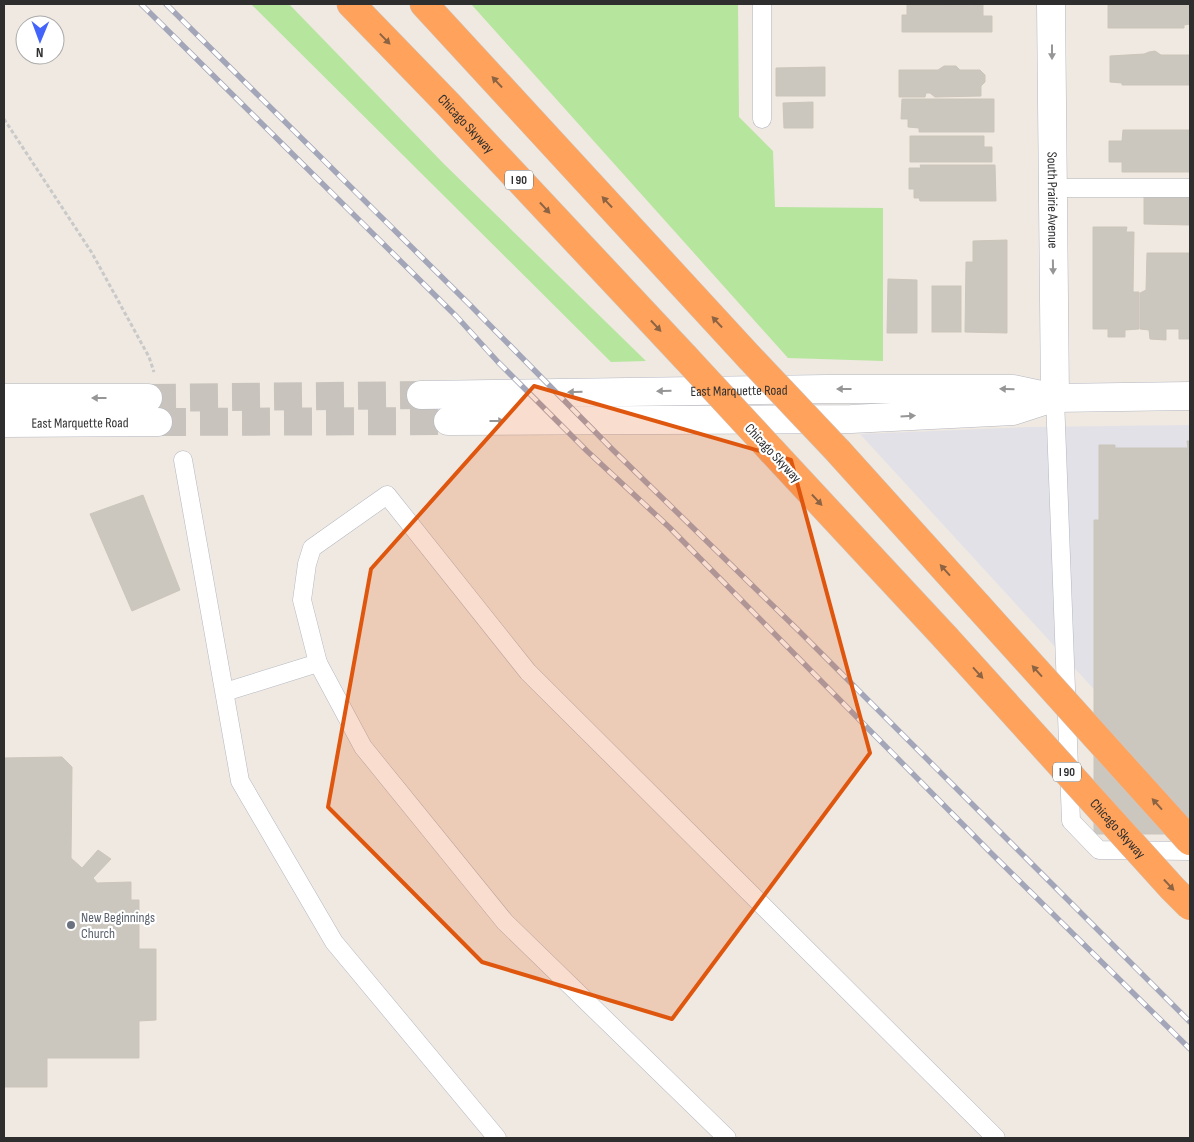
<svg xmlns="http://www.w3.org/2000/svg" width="1194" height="1142" viewBox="0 0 1194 1142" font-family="'Sofia Sans Condensed',sans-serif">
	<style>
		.industrial { fill: #e3e1e8 }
		.green { fill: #b6e59e }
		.building { fill: #cbc7bf; stroke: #cbc5ba }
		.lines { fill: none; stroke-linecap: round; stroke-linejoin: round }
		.tertiary-tunnel { stroke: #c8c4bd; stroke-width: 28; stroke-dasharray: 28 14; stroke-linecap: butt }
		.service-casing { stroke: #b4b7c1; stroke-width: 19 }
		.minor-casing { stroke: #b4b7c1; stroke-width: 29 }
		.tertiary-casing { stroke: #b4b7c1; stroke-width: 29 }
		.motorway-casing { stroke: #c9c9c9; stroke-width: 29 }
		.path { stroke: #c9c9c9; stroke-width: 3; stroke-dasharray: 4 2.5; stroke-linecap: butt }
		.service { stroke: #fff; stroke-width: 18 }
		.minor { stroke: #fff; stroke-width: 28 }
		.tertiary { stroke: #fff; stroke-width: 28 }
		.motorway { stroke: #ffa35c; stroke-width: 28 }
		.rail-casing { stroke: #a3a6b8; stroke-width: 5.5 }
		.rail { stroke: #fff; stroke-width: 4; stroke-dasharray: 11; stroke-linecap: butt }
		.motorway-bridge-casing { stroke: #c9c9c9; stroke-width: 29; stroke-linecap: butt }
		.motorway-bridge { stroke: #ffa35c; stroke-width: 28 }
		.oneway { fill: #8c6343 }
		.oneway2 { fill: #969696 }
		.marked { fill: #df570e; fill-opacity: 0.2; stroke: #df570e; stroke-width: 4; stroke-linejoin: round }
		.worship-dot { fill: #6b7280; stroke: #fff; stroke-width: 2 }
		.labels { text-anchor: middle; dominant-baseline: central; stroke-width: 4.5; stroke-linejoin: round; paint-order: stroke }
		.shield { fill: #fff; stroke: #6d6d6d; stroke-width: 1 }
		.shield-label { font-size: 12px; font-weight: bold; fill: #2e2e2e }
		.street-label { font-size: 14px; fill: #2e2e2e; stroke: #fff }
		.worship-label { font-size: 14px; fill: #5b616d; stroke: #fff; text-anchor: start }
	</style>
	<rect width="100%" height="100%" fill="#efe9e1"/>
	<path class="industrial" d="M 1190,425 L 1190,794 L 860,434 L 1031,427 Z"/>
	<g class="green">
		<path d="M 251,4 L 289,4 L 444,164 L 646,361 L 611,362 Z"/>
		<path d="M 471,4 L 738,4 L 739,117 L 773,151 L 775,207 L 883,208 L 883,361 L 788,358 Z"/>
	</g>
	<g class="building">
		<path d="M 947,4 L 983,5 L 983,16 L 992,16 L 992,32 L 902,32 L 902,15 L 907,15 L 907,5 L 945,5 Z"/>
		<path d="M 1108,4 L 1190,4 L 1190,24 L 1184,25 L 1184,28 L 1108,28 Z"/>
		<path d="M 1155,51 L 1161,55 L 1190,55 L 1190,85 L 1122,85 L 1122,83 L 1110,82 L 1110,56 L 1144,54 L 1149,52 Z"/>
		<path d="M 944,66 L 956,66 L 960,70 L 980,70 L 985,75 L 985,82 L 981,86 L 981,96 L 935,97 L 930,93 L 926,93 L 925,97 L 899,97 L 899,70 L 938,70 Z"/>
		<path d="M 825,67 L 825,96 L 776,96 L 776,68 Z"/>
		<path d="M 902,99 L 994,99 L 994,132 L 919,132 L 919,128 L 908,127 L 908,119 L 901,119 Z"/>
		<path d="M 813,102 L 813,128 L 784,128 L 783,103 Z"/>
		<path d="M 1123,130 L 1190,130 L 1190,172 L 1122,172 L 1122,162 L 1109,162 L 1109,141 L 1122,141 Z"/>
		<path d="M 910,136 L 984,136 L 984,147 L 992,147 L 992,162 L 910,162 Z"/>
		<path d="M 920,165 L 995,165 L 996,201 L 920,201 L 919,198 L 914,198 L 914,189 L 909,189 L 909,168 L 921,168 Z"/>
		<path d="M 1144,196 L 1190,196 L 1190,225 L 1144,224 Z"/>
		<path d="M 1093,227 L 1127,227 L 1126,232 L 1134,232 L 1133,292 L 1139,292 L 1139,329 L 1125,330 L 1125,337 L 1108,337 L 1108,329 L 1093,329 Z"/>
		<path d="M 1007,240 L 1007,333 L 965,332 L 966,262 L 973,262 L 973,241 Z"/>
		<path d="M 1147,253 L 1190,253 L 1190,339 L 1179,339 L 1179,329 L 1166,329 L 1166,340 L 1150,339 L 1149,330 L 1140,329 L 1140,293 L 1146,290 Z"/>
		<path d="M 888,279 L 917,280 L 917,333 L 887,333 Z"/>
		<rect x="932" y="286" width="29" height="46"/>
		<path d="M 1187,441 L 1190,441 L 1190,834 L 1094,834 L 1094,520 L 1099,520 L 1099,445 L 1115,445 L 1115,448 L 1188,448 Z"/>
		<path d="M 143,495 L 180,590 L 132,611 L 90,514 Z"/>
		<path d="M 62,757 L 72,767 L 71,858 L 82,868 L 98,850 L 111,859 L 93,878 L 97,883 L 131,882 L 131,900 L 139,900 L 139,949 L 156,949 L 156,1020 L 139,1021 L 139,1058 L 47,1058 L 47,1087 L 4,1087 L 4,758 Z"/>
	</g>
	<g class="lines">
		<g class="tertiary-tunnel">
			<path d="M 148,398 L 421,395"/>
			<path d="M 158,422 L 448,421"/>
		</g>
		<defs>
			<g id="service">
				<path d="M 762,4 L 762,119"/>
				<path d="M 1053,188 L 1190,188"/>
				<path d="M 1055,398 L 1071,821 L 1099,850 L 1190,851"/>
				<path d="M 183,460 L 240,781 L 334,942 L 497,1138"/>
				<path d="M 318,663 L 363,747 L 505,922 L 727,1138"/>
				<path d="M 225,692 L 318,663 L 302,600 L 307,564 L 312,548 L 387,495 L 528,672 L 996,1138"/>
			</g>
			<g id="minor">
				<path id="s1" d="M 1051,4 L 1055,398"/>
			</g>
			<g id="tertiary">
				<path id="s2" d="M 421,395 L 826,389 L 1013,389 L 1055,398 L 1190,396"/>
				<path d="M 4,398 L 148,398"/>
				<path d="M 448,421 L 851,419 L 1013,411 L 1053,398"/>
				<path id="s3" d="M 4,423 L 158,422"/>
			</g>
			<g id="motorway">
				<path id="s4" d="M 351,4 L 448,104 L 685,357"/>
				<path d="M 424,4 L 750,358"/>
				<path d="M 772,451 L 945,637"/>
				<path d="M 838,451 L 978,606"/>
			</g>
		</defs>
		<use href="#service" class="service-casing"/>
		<use href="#minor" class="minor-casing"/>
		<use href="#tertiary" class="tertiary-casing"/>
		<use href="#motorway" class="motorway-casing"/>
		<path class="path" d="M 4,119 L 92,253 L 149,357 L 154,372"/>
		<use href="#service" class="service"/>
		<use href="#minor" class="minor"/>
		<use href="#tertiary" class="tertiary"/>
		<use href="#motorway" class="motorway"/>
		<defs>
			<g id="rail">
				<path d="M 141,4 L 457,317 L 498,362 L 587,451 L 669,527 L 992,854 L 1190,1049"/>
				<path d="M 166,4 L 470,305 L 613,450 L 799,631 L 1190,1022"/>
			</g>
		</defs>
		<use href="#rail" class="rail-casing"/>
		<use href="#rail" class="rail"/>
		<defs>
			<g id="motorway-bridge">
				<path d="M 685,357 L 772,451"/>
				<path d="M 750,358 L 838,451"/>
				<path d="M 978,606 L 1190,841"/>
				<path id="s5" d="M 945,637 L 1172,888 L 1190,906"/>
			</g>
		</defs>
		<use href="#motorway-bridge" class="motorway-bridge-casing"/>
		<use href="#motorway-bridge" class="motorway-bridge"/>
	</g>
	<defs><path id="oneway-solid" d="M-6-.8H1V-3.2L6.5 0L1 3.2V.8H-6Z" transform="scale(1.25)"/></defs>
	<g class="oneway">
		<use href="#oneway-solid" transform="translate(385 39) rotate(46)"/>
		<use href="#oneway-solid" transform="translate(497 82) rotate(-133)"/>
		<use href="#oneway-solid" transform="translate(607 202) rotate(-133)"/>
		<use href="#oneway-solid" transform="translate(545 208) rotate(47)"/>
		<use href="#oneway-solid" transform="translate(717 322) rotate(-133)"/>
		<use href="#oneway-solid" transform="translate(656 326) rotate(47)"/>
		<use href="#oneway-solid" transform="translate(817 500) rotate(47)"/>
		<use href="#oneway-solid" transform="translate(945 570) rotate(-132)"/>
		<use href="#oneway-solid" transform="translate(1037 671) rotate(-132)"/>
		<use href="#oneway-solid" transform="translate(978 673) rotate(48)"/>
		<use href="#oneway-solid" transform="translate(1157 804) rotate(-132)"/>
		<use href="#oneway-solid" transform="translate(1169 885) rotate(47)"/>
	</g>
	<g class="oneway2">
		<use href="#oneway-solid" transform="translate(1052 52) rotate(90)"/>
		<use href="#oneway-solid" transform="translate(1053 267) rotate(89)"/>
		<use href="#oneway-solid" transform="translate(844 389) rotate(180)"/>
		<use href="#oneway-solid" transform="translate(1007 389) rotate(-178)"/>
		<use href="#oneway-solid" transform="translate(664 391) rotate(179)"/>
		<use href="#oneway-solid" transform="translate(575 392) rotate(179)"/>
		<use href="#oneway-solid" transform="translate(99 398) rotate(-180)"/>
		<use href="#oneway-solid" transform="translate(908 416) rotate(-3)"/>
		<use href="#oneway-solid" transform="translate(497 421)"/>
	</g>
	<path class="marked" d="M 534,386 L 791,460 L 870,753 L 672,1019 L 482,962 L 328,807 L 371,569 Z"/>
	<circle class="worship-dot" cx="71" cy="925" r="5"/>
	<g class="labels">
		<g class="shield">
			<rect x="505" y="170.5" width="28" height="19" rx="4"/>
			<rect x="1053" y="762.5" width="28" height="19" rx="4"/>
		</g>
		<g class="shield-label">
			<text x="519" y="180">I 90</text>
			<text x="1067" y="772">I 90</text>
		</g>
		<g class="street-label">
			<text stroke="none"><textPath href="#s4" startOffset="166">Chicago Skyway</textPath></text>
			<text stroke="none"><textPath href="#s1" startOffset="196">South Prairie Avenue</textPath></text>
			<text stroke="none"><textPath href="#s2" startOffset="318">East Marquette Road</textPath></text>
			<text stroke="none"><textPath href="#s3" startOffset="76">East Marquette Road</textPath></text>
			<text transform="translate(773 453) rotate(47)">Chicago Skyway</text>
			<text stroke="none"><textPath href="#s5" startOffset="258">Chicago Skyway</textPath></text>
		</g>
		<g class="worship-label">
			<text x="81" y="917">New Beginnings<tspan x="81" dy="16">Church</tspan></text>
		</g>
	</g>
	<rect width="1194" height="1142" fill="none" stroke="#2e2e2e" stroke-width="10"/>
	<g transform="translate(40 40) rotate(181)"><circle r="24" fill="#ffffff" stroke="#ababab"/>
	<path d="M0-4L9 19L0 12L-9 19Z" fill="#4264fb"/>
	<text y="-8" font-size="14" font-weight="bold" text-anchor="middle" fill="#2e2e2e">N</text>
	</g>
</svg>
